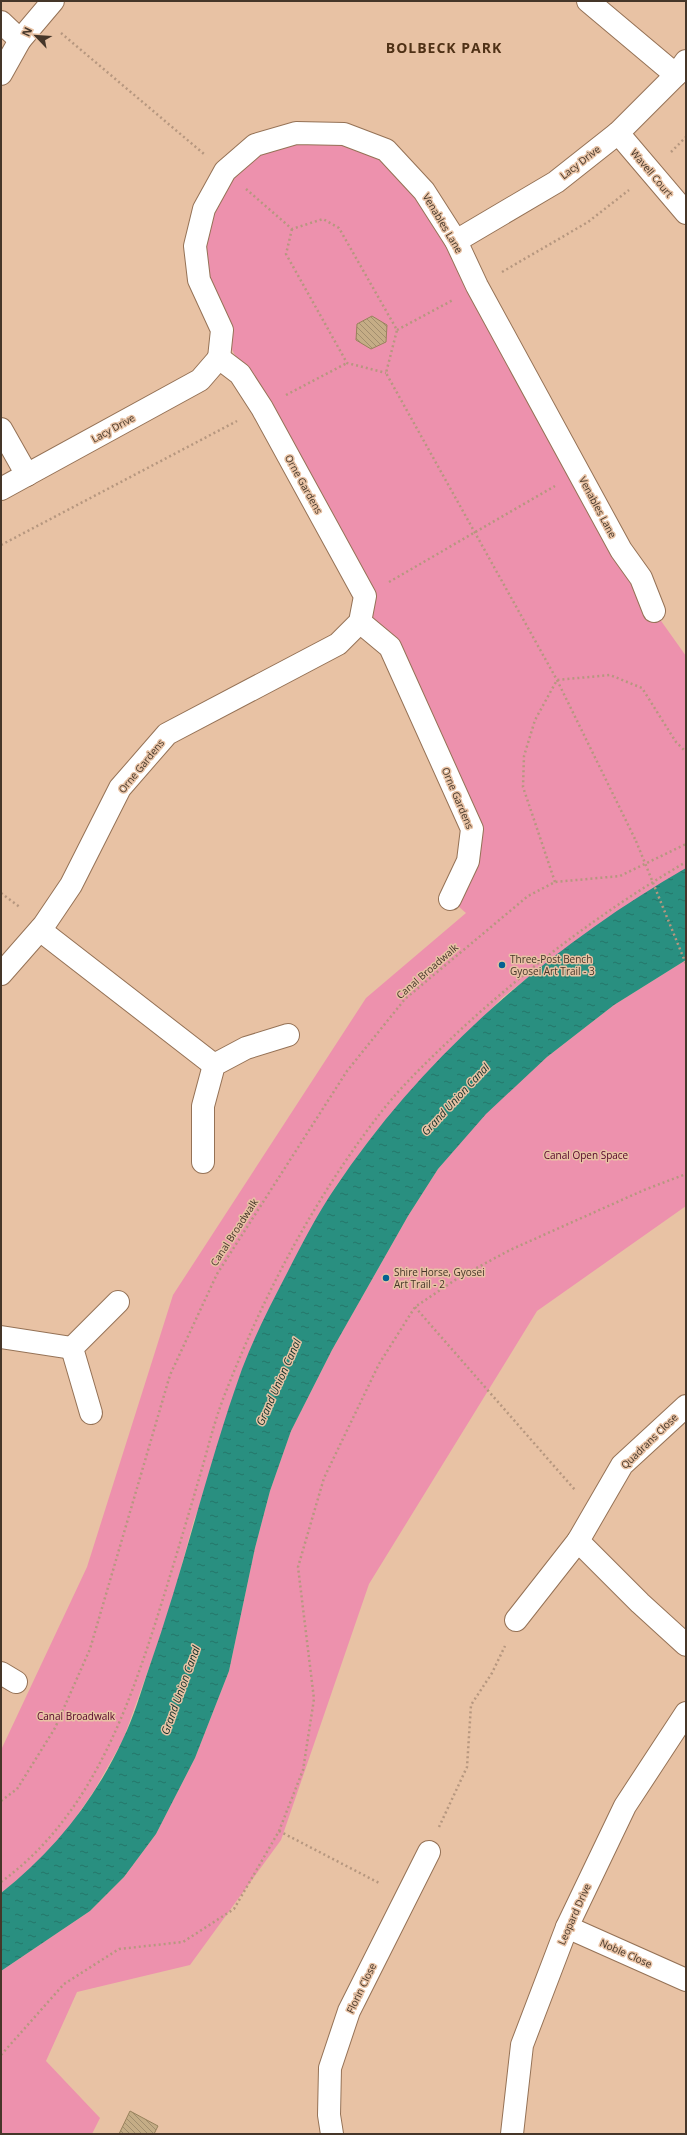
<svg xmlns="http://www.w3.org/2000/svg" width="687" height="2135" viewBox="0 0 687 2135" font-family="'Open Sans',sans-serif">
	<style>
		.green { fill: #ed91ad }
		.water { fill: url(#water-ripples) }
		.building { fill: url(#building-back-hatch); stroke: #98825c }
		.lines { fill: none; stroke-linecap: round; stroke-linejoin: round }
		.minor-casing { stroke: #957256; stroke-width: 24 }
		.path { stroke: #b6977f; stroke-width: 2.5; stroke-dasharray: 2 3; stroke-linecap: butt }
		.minor { stroke: #fff; stroke-width: 22 }
		.path-bridge { stroke: #b6977f; stroke-width: 2.5; stroke-dasharray: 2 3; stroke-linecap: butt }
		.poi-dot { fill: #036191; stroke: #e8c2a4; stroke-width: 1.5 }
		.labels { text-anchor: middle; dominant-baseline: central; stroke-width: 3; stroke-linejoin: round; paint-order: stroke }
		.street-label { font-size: 10px; fill: #453629; stroke: #e8c2a4 }
		.poi-label { font-size: 10px; fill: #453629; stroke: #e8c2a4; text-anchor: start }
		.park-label { font-size: 10px; fill: #520328; stroke: #e8c2a4 }
		.water-label { font-size: 11px; font-style: italic; fill: #11302a; stroke: #e8c2a4 }
		.district-label { font-size: 14px; font-weight: bold; letter-spacing: 1px; fill: #4f3116; stroke: #e8c2a4 }
	</style>
	<defs>
		<pattern id="water-ripples" width="26" height="14" patternUnits="userSpaceOnUse"><rect width="26" height="14" fill="#298f80"/><path d="M2 4q2-2 4 0t4 0M15 11q2-2 4 0t4 0" fill="none" stroke="#257669"/></pattern>
		<pattern id="building-back-hatch" width="6" height="6" patternUnits="userSpaceOnUse"><rect width="6" height="6" fill="#c5ad86"/><path d="M-1 5l2 2M0 0l6 6M5-1l2 2" fill="none" stroke="#a28e6e"/></pattern>
	</defs>
	<rect width="100%" height="100%" fill="#e8c2a4"/>
	<g class="green">
		<path d="M 296,133 L 386,150 L 424,191 L 654,611 L 686,656 L 686,868 L 577,940 L 502,998 L 406,1096 L 368,1142 L 334,1189 L 194,1520 L 169,1612 L 123,1740 L 94,1791 L 65,1833 L 27,1872 L 1,1893 L 1,1750 L 87,1567 L 173,1295 L 366,998 L 466,913 L 450,899 L 472,828 L 410,690 L 360,622 L 365,596 L 262,408 L 222,330 L 195,246 L 225,171 Z"/>
		<path d="M 686,960 L 686,1206 L 537,1311 L 369,1584 L 281,1840 L 190,1965 L 77,1992 L 46,2061 L 100,2118 L 92,2134 L 1,2134 L 1,1971 L 90,1911 L 124,1877 L 156,1834 L 195,1758 L 229,1671 L 255,1548 L 270,1491 L 291,1431 L 332,1350 L 408,1216 L 438,1169 L 485,1114 L 547,1057 L 614,1005 Z"/>
	</g>
	<path class="water" d="M 686,868 L 686,960 L 614,1005 L 547,1057 L 486,1114 L 438,1169 L 408,1216 L 332,1350 L 291,1431 L 270,1491 L 255,1548 L 229,1671 L 195,1758 L 156,1834 L 124,1877 L 90,1911 L 1,1971 L 1,1893 C 53,1852 95,1800 123,1739 C 134,1717 141,1691 149,1668 C 184,1569 207,1467 242,1369 C 254,1337 270,1306 285,1277 C 301,1246 316,1216 335,1188 C 423,1056 549,947 686,868 Z"/>
	<g class="building">
		<path d="M 372,316 L 387,325 L 386,342 L 371,349 L 356,340 L 357,324 Z"/>
		<path d="M 130,2111 L 158,2126 L 154,2134 L 119,2134 Z"/>
	</g>
	<g class="lines">
		<defs>
			<g id="minor">
				<path d="M 588,1 L 676,75"/>
				<path d="M 1,22 L 20,40"/>
				<path d="M 1,74 L 20,40 L 53,1"/>
				<path d="M 618,133 L 686,213"/>
				<path d="M 456,241 L 556,182 L 618,133 L 676,75 L 686,61"/>
				<path d="M 219,358 L 222,330 L 199,280 L 195,246 L 204,209 L 225,171 L 255,145 L 296,133 L 344,134 L 386,150 L 424,191 L 456,241 L 477,286 L 621,550 L 641,578 L 654,611"/>
				<path d="M 1,429 L 27,475"/>
				<path d="M 1,489 L 200,380 L 219,358"/>
				<path d="M 360,622 L 390,647 L 472,829 L 468,861 L 450,899"/>
				<path d="M 40,930 L 214,1065"/>
				<path d="M 1,974 L 44,925 L 71,885 L 120,788 L 167,734 L 338,644 L 360,622 L 365,596 L 262,408 L 240,374 L 219,358"/>
				<path d="M 203,1162 L 203,1106 L 214,1065 L 246,1048 L 288,1035"/>
				<path d="M 1,1337 L 72,1348"/>
				<path d="M 91,1413 L 72,1348 L 118,1302"/>
				<path d="M 578,1541 L 622,1465 L 686,1406"/>
				<path d="M 516,1620 L 578,1541 L 640,1603 L 686,1645"/>
				<path d="M 1,1673 L 16,1682"/>
				<path d="M 567,1927 L 686,1980"/>
				<path d="M 332,2134 L 329,2115 L 330,2068 L 349,2011 L 429,1852"/>
				<path d="M 512,2134 L 522,2045 L 567,1927 L 625,1806 L 686,1713"/>
			</g>
		</defs>
		<use href="#minor" class="minor-casing"/>
		<g class="path">
			<path d="M 61,33 L 204,154"/>
			<path d="M 671,152 L 686,137"/>
			<path d="M 246,189 L 292,229 L 323,219 L 339,228 L 397,330 L 386,373 L 557,680 L 636,841"/>
			<path d="M 292,229 L 286,254 L 347,363 L 386,373"/>
			<path d="M 502,272 L 588,222 L 629,190"/>
			<path d="M 397,330 L 453,300"/>
			<path d="M 286,395 L 347,363"/>
			<path d="M 1,545 L 237,421"/>
			<path d="M 389,582 L 555,486"/>
			<path d="M 555,882 L 523,787 L 524,756 L 535,720 L 557,680 L 610,675 L 642,688 L 676,742 L 686,752"/>
			<path d="M 1,893 L 21,908"/>
			<path d="M 415,1307 L 575,1490"/>
			<path d="M 1,1801 L 17,1789 L 55,1728 L 90,1649 L 170,1375 L 217,1274 L 347,1071 L 405,999 L 528,896 L 555,882 L 620,876 L 686,844"/>
			<path d="M 439,1827 L 467,1767 L 471,1705 L 492,1673 L 505,1646"/>
			<path d="M 279,1831 L 381,1884"/>
			<path d="M 1,1882 C 86,1820 124,1721 155,1624 C 171,1574 186,1523 201,1472 C 208,1448 214,1423 223,1399 C 263,1296 314,1198 382,1111 C 405,1082 431,1058 457,1033 C 527,968 604,910 686,862"/>
			<path d="M 1,2055 L 64,1984 L 119,1949 L 183,1942 L 234,1909 L 279,1831 L 303,1770 L 314,1699 L 298,1567 L 324,1478 L 379,1364 L 415,1307 L 458,1278 L 510,1250 L 644,1190 L 686,1174"/>
		</g>
		<use href="#minor" class="minor"/>
		<path class="path-bridge" d="M 636,841 L 686,964"/>
	</g>
	<g class="poi-dot">
		<circle cx="502" cy="965" r="4"/>
		<circle cx="386" cy="1278" r="4"/>
	</g>
	<g class="labels">
		<g class="street-label">
			<text transform="translate(580 162) rotate(-38)">Lacy Drive</text>
			<text transform="translate(652 173) rotate(50)">Wavell Court</text>
			<text transform="translate(443 223) rotate(59)">Venables Lane</text>
			<text transform="translate(113 428) rotate(-29)">Lacy Drive</text>
			<text transform="translate(304 484) rotate(61)">Orne Gardens</text>
			<text transform="translate(598 507) rotate(62)">Venables Lane</text>
			<text transform="translate(141 766) rotate(-51)">Orne Gardens</text>
			<text transform="translate(458 798) rotate(67)">Orne Gardens</text>
			<text transform="translate(427 971) rotate(-41)">Canal Broadwalk</text>
			<text transform="translate(234 1232) rotate(-57)">Canal Broadwalk</text>
			<text transform="translate(649 1441) rotate(-44)">Quadrans Close</text>
			<text transform="translate(574 1914) rotate(-66)">Leopard Drive</text>
			<text transform="translate(626 1953) rotate(24)">Noble Close</text>
			<text transform="translate(361 1988) rotate(-64)">Florin Close</text>
		</g>
		<g class="poi-label">
			<text x="510" y="959">Three-Post Bench<tspan x="510" dy="12">Gyosei Art Trail - 3</tspan></text>
			<text x="394" y="1272">Shire Horse, Gyosei<tspan x="394" dy="12">Art Trail - 2</tspan></text>
		</g>
		<g class="park-label">
			<text x="586" y="1155">Canal Open Space</text>
			<text x="76" y="1716">Canal Broadwalk</text>
		</g>
		<g class="water-label">
			<text transform="translate(455 1099) rotate(-47)">Grand Union Canal</text>
			<text transform="translate(278 1382) rotate(-66)">Grand Union Canal</text>
			<text transform="translate(180 1690) rotate(-70)">Grand Union Canal</text>
		</g>
		<g class="district-label">
			<text x="444" y="47">BOLBECK PARK</text>
		</g>
	</g>
	<rect width="687" height="2135" fill="none" stroke="#453629" stroke-width="4"/>
	<g transform="translate(36 36) rotate(295)" stroke="#e8c2a4" stroke-width="3" paint-order="stroke">
	<path d="M0-3L7 15L0 10L-7 15Z" fill="#453629"/>
	<text y="-6" font-size="11" font-weight="bold" text-anchor="middle" fill="#453629">N</text>
	</g>
</svg>
